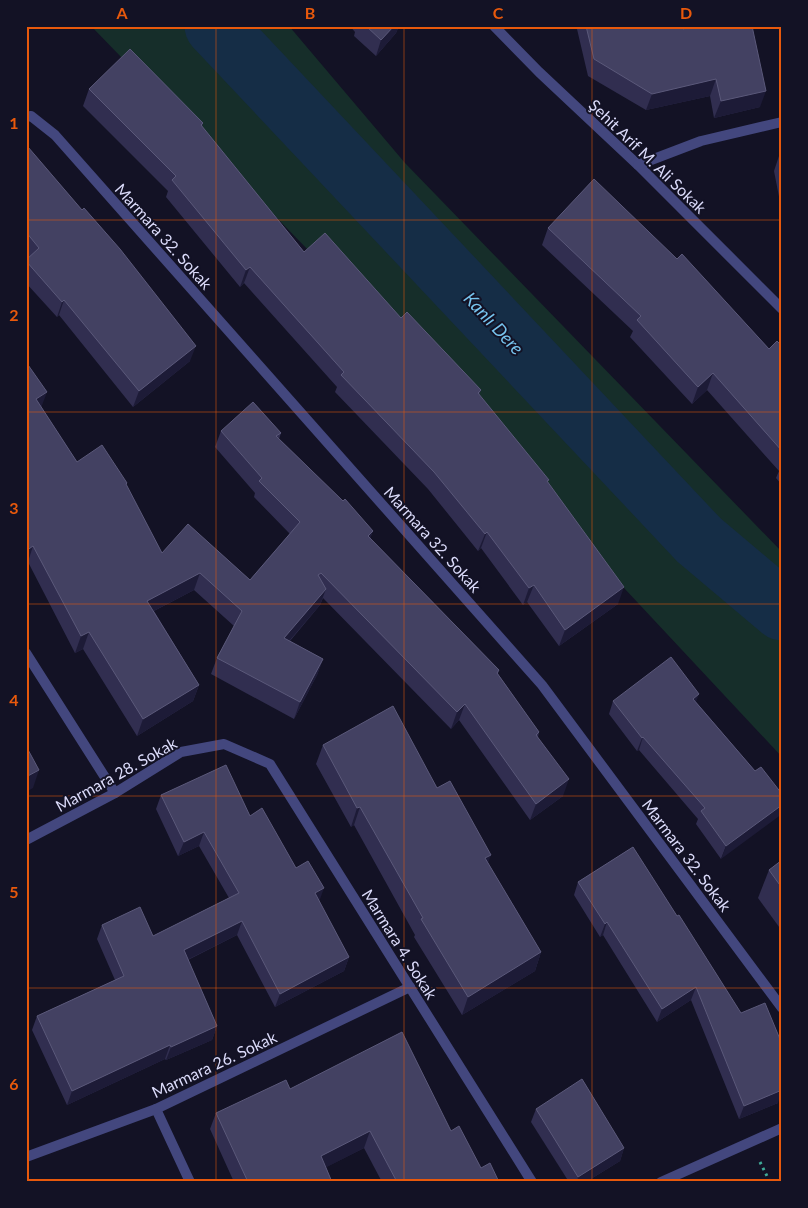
<svg xmlns="http://www.w3.org/2000/svg" width="808" height="1208" viewBox="0 0 808 1208" font-family="Lato,sans-serif">
	<style>
		.green { fill: #162e2a }
		.lines { fill: none; stroke-linecap: round; stroke-linejoin: round }
		.river { stroke: #152d46; stroke-width: 61 }
		.path { stroke: #3faa98; stroke-width: 3; stroke-dasharray: 2.5 4; stroke-linecap: butt }
		.minor { stroke: #43477e; stroke-width: 10 }
		.wall { fill: #312e50 }
		.shaded-wall { fill: #1d1b37 }
		.building { fill: #434162; stroke: #5b597a }
		.grid { fill: none; stroke: #e8590c; stroke-width: 1; stroke-opacity: 0.55 }
		.labels { text-anchor: middle; dominant-baseline: central; stroke-width: 4; stroke-linejoin: round; paint-order: stroke }
		.street-label { font-size: 16px; fill: #dbdbfa; stroke: #131225 }
		.water-label { font-size: 18px; font-style: italic; fill: #76c3ed; stroke: #131225 }
		.neatline { fill: none; stroke: #e8590c; stroke-width: 2 }
		.grid-label { font-size: 16px; text-anchor: middle; font-weight: bold; fill: #e8590c }
	</style>
	<rect width="100%" height="100%" fill="#131225"/>
	<path class="green" d="M 91,26 L 289,26 L 405,163 L 782,552 L 782,757 L 310,252 Z"/>
	<g class="lines">
		<path class="river" d="M 215,26 L 699,540 L 782,610"/>
		<path class="path" d="M 760,1162 L 770,1182"/>
		<g class="minor">
			<path d="M 494,26 L 539,72 L 638,165 L 782,309"/>
			<path d="M 26,117 L 31,116 L 55,135 L 542,685 L 782,1008"/>
			<path d="M 638,165 L 701,141 L 782,122"/>
			<path d="M 26,653 L 115,793"/>
			<path d="M 26,840 L 115,793 L 181,752 L 224,744 L 270,764 L 532,1182"/>
			<path d="M 156,1109 L 190,1182"/>
			<path d="M 26,1157 L 156,1109 L 410,987"/>
			<path d="M 661,1182 L 782,1128"/>
		</g>
	</g>
	<g class="wall">
		<path d="M 350,26 L 399,26 L 396,33 L 376,56 L 354,36 L 355,32 Z"/>
		<path d="M 579,26 L 682,26 L 683,29 L 760,107 L 714,118 L 710,96 L 646,110 L 588,76 L 577,29 Z"/>
		<path d="M 89,89 L 203,123 L 202,127 L 304,252 L 401,318 L 481,390 L 479,395 L 548,483 L 618,604 L 559,646 L 527,602 L 523,605 L 481,548 L 478,551 L 428,489 L 335,392 L 337,387 L 244,283 L 240,287 L 166,197 L 168,191 L 83,106 Z"/>
		<path d="M 26,149 L 190,361 L 133,407 L 59,315 L 57,317 L 26,283 L 26,260 L 29,258 L 26,254 Z"/>
		<path d="M 780,153 L 782,153 L 782,212 L 774,171 Z"/>
		<path d="M 548,228 L 769,349 L 782,346 L 782,485 L 776,478 L 779,471 L 707,390 L 692,404 L 630,337 L 633,331 L 542,245 Z"/>
		<path d="M 26,362 L 41,407 L 77,462 L 127,483 L 126,485 L 162,553 L 250,580 L 290,534 L 254,497 L 255,493 L 215,447 L 221,431 L 281,433 L 279,439 L 373,531 L 370,538 L 499,670 L 498,674 L 539,732 L 538,737 L 563,796 L 530,820 L 459,720 L 451,729 L 323,598 L 320,605 L 290,641 L 323,659 L 317,675 L 294,719 L 211,674 L 217,658 L 234,626 L 194,590 L 154,611 L 199,685 L 193,701 L 137,736 L 83,649 L 75,653 L 28,562 L 26,563 Z"/>
		<path d="M 613,701 L 696,702 L 755,771 L 721,859 L 696,824 L 698,819 L 639,750 L 637,751 L 609,714 Z"/>
		<path d="M 323,745 L 437,788 L 488,863 L 541,952 L 535,971 L 462,1015 L 414,937 L 415,935 L 354,825 L 351,827 L 316,764 Z"/>
		<path d="M 161,795 L 250,816 L 296,868 L 319,901 L 349,957 L 344,971 L 275,1007 L 237,935 L 188,960 L 217,1026 L 212,1040 L 166,1060 L 165,1059 L 67,1105 L 32,1030 L 37,1016 L 115,980 L 97,939 L 102,925 L 153,936 L 229,898 L 199,846 L 178,856 L 156,809 Z"/>
		<path d="M 633,847 L 778,1103 L 739,1119 L 691,1000 L 657,1022 L 603,935 L 600,937 L 574,895 L 578,882 Z"/>
		<path d="M 782,860 L 782,931 L 758,898 L 769,870 Z"/>
		<path d="M 290,1089 L 451,1131 L 481,1168 L 499,1182 L 382,1182 L 364,1148 L 326,1167 L 332,1182 L 234,1182 L 210,1129 L 216,1113 Z"/>
		<path d="M 536,1109 L 624,1148 L 620,1161 L 586,1182 L 569,1182 L 531,1122 Z"/>
	</g>
	<g class="shaded-wall">
		<path d="M 394,26 L 399,26 L 396,33 L 376,56 L 381,40 Z"/>
		<path d="M 716,79 L 710,96 L 646,110 L 652,94 Z"/>
		<path d="M 766,91 L 760,107 L 714,118 L 721,101 Z"/>
		<path d="M 250,267 L 244,283 L 240,287 L 246,270 Z"/>
		<path d="M 64,300 L 59,315 L 57,317 L 62,302 Z"/>
		<path d="M 196,346 L 190,361 L 133,407 L 139,391 Z"/>
		<path d="M 713,373 L 707,390 L 692,404 L 698,387 Z"/>
		<path d="M 47,392 L 41,408 L 36,399 Z"/>
		<path d="M 373,531 L 367,547 L 368,536 Z"/>
		<path d="M 487,532 L 481,548 L 478,551 L 485,534 Z"/>
		<path d="M 33,546 L 28,562 L 26,563 L 26,551 Z"/>
		<path d="M 200,573 L 194,590 L 142,617 L 147,601 Z"/>
		<path d="M 534,585 L 527,602 L 523,605 L 529,588 Z"/>
		<path d="M 624,587 L 618,604 L 559,646 L 565,630 Z"/>
		<path d="M 326,589 L 320,605 L 278,654 L 284,638 Z"/>
		<path d="M 89,632 L 83,649 L 75,653 L 81,636 Z"/>
		<path d="M 323,659 L 317,675 L 294,719 L 300,702 Z"/>
		<path d="M 199,685 L 193,701 L 137,736 L 143,719 Z"/>
		<path d="M 699,694 L 694,707 L 693,699 Z"/>
		<path d="M 465,704 L 459,720 L 451,729 L 457,712 Z"/>
		<path d="M 643,737 L 639,750 L 637,751 L 642,738 Z"/>
		<path d="M 39,770 L 33,788 L 26,792 L 26,777 Z"/>
		<path d="M 569,779 L 563,796 L 530,820 L 536,804 Z"/>
		<path d="M 782,805 L 782,814 L 721,859 L 726,846 Z"/>
		<path d="M 360,807 L 354,825 L 351,827 L 357,808 Z"/>
		<path d="M 204,832 L 199,846 L 178,856 L 184,842 Z"/>
		<path d="M 491,855 L 484,874 L 485,858 Z"/>
		<path d="M 324,888 L 319,902 L 315,893 Z"/>
		<path d="M 242,921 L 237,935 L 179,964 L 184,950 Z"/>
		<path d="M 607,922 L 603,935 L 600,937 L 605,924 Z"/>
		<path d="M 541,952 L 535,971 L 462,1015 L 468,997 Z"/>
		<path d="M 349,957 L 344,971 L 275,1007 L 280,994 Z"/>
		<path d="M 696,987 L 691,1000 L 657,1022 L 662,1009 Z"/>
		<path d="M 217,1026 L 212,1040 L 166,1060 L 171,1047 Z"/>
		<path d="M 170,1045 L 165,1059 L 67,1105 L 72,1091 Z"/>
		<path d="M 782,1090 L 778,1103 L 739,1119 L 744,1106 Z"/>
		<path d="M 370,1131 L 364,1148 L 315,1173 L 321,1156 Z"/>
		<path d="M 624,1148 L 620,1161 L 586,1182 L 577,1182 L 578,1177 Z"/>
	</g>
	<g class="building">
		<path d="M 366,26 L 394,26 L 381,40 Z"/>
		<path d="M 586,26 L 682,26 L 683,29 L 693,26 L 752,26 L 766,91 L 721,101 L 716,79 L 652,94 L 594,59 Z"/>
		<path d="M 130,49 L 203,123 L 201,125 L 304,252 L 325,233 L 401,318 L 407,312 L 481,390 L 478,393 L 549,480 L 547,481 L 624,587 L 565,630 L 534,585 L 529,588 L 487,532 L 485,534 L 434,472 L 341,375 L 344,372 L 250,267 L 246,270 L 172,180 L 176,176 L 89,89 Z"/>
		<path d="M 28,147 L 82,210 L 84,208 L 120,249 L 196,346 L 139,391 L 64,300 L 62,302 L 26,261 L 26,260 L 39,248 L 26,232 L 26,149 Z"/>
		<path d="M 594,179 L 677,259 L 682,254 L 769,349 L 777,341 L 782,346 L 782,451 L 713,373 L 698,387 L 637,320 L 641,316 L 548,228 Z"/>
		<path d="M 26,362 L 47,392 L 36,399 L 77,462 L 102,445 L 127,483 L 126,484 L 162,553 L 188,524 L 250,580 L 300,522 L 259,481 L 262,478 L 221,431 L 253,402 L 281,433 L 276,436 L 343,501 L 345,499 L 373,531 L 368,536 L 499,670 L 497,673 L 539,732 L 536,735 L 569,779 L 536,804 L 465,704 L 457,712 L 321,573 L 318,575 L 326,589 L 284,638 L 323,659 L 300,702 L 217,658 L 242,611 L 200,573 L 147,601 L 199,685 L 143,719 L 89,632 L 81,636 L 33,546 L 26,551 Z"/>
		<path d="M 671,657 L 699,694 L 693,699 L 755,771 L 761,767 L 782,794 L 782,805 L 726,846 L 701,811 L 705,808 L 643,737 L 642,738 L 613,701 Z"/>
		<path d="M 393,706 L 437,788 L 450,781 L 491,855 L 485,858 L 541,952 L 468,997 L 421,919 L 423,918 L 360,807 L 357,808 L 323,745 Z"/>
		<path d="M 26,746 L 39,770 L 26,777 Z"/>
		<path d="M 226,765 L 250,816 L 262,808 L 296,868 L 308,861 L 324,888 L 315,893 L 349,957 L 280,994 L 242,921 L 184,950 L 217,1026 L 171,1047 L 170,1045 L 72,1091 L 37,1016 L 124,976 L 102,925 L 140,907 L 153,936 L 239,893 L 204,832 L 184,842 L 161,795 Z"/>
		<path d="M 633,847 L 677,916 L 679,915 L 741,1013 L 765,1003 L 782,1044 L 782,1090 L 744,1106 L 696,987 L 662,1009 L 607,922 L 605,924 L 578,882 Z"/>
		<path d="M 782,860 L 782,888 L 769,870 Z"/>
		<path d="M 402,1032 L 451,1131 L 459,1126 L 481,1168 L 490,1163 L 499,1182 L 397,1182 L 370,1131 L 321,1156 L 332,1182 L 248,1182 L 216,1113 L 286,1080 L 290,1089 Z"/>
		<path d="M 582,1079 L 624,1148 L 578,1177 L 536,1109 Z"/>
	</g>
	<path class="grid" d="M 216,26 L 216,1182M 404,26 L 404,1182M 592,26 L 592,1182M 26,220 L 782,220M 26,412 L 782,412M 26,604 L 782,604M 26,796 L 782,796M 26,988 L 782,988"/>
	<g class="labels">
		<g class="street-label">
			<text transform="translate(648 156) rotate(44)">Şehit Arif M. Ali Sokak</text>
			<text transform="translate(164 236) rotate(48)">Marmara 32. Sokak</text>
			<text transform="translate(433 539) rotate(48)">Marmara 32. Sokak</text>
			<text transform="translate(116 774) rotate(-29)">Marmara 28. Sokak</text>
			<text transform="translate(687 855) rotate(53)">Marmara 32. Sokak</text>
			<text transform="translate(400 944) rotate(58)">Marmara 4. Sokak</text>
			<text transform="translate(214 1064) rotate(-25)">Marmara 26. Sokak</text>
		</g>
		<g class="water-label">
			<text transform="translate(494 323) rotate(47)">Kanlı Dere</text>
		</g>
	</g>
	<rect width="808" height="1208" fill="none" stroke="#131225" stroke-width="55"/>
	<rect x="28" y="28" width="752" height="1152" class="neatline"/>
	<g class="grid-label">
		<text x="122" y="19">A</text>
		<text x="310" y="19">B</text>
		<text x="498" y="19">C</text>
		<text x="686" y="19">D</text>
		<text x="14" y="129">1</text>
		<text x="14" y="321">2</text>
		<text x="14" y="514">3</text>
		<text x="14" y="706">4</text>
		<text x="14" y="898">5</text>
		<text x="14" y="1090">6</text>
	</g>
</svg>
